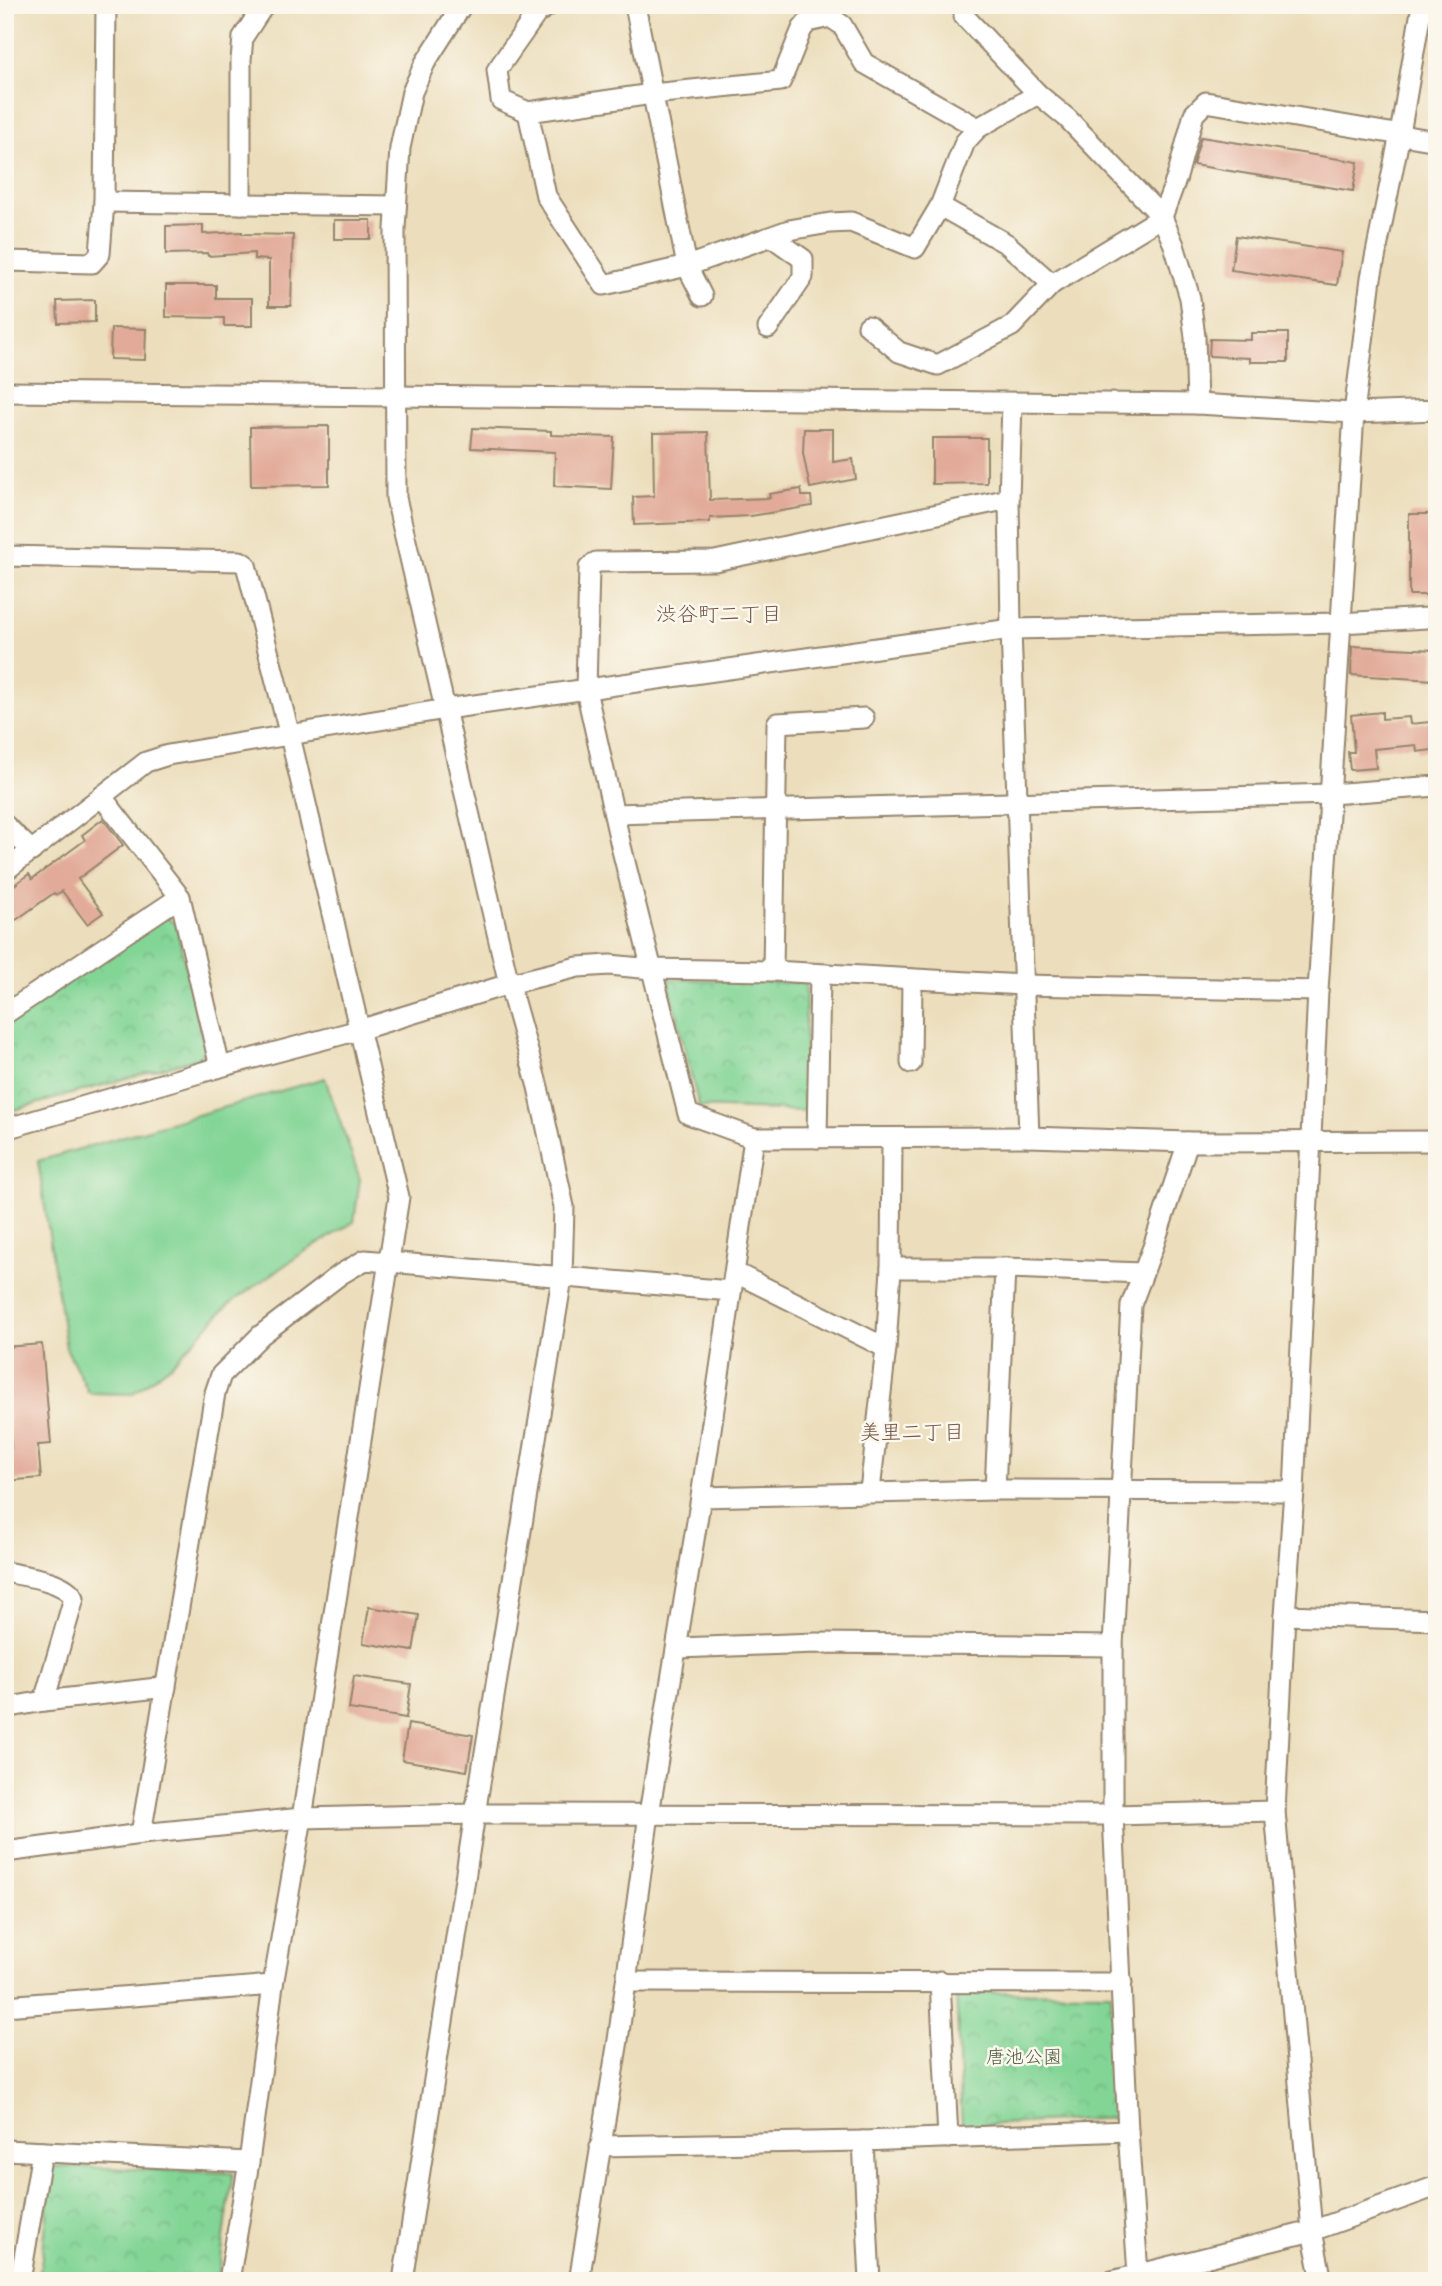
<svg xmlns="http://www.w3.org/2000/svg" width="1442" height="2286" viewBox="0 0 1442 2286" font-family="'Architects Daughter','Klee One',sans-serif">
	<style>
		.park { fill: url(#park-crowns); stroke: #5f805a; stroke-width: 2 }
		.pitch { fill: #83d596; stroke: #5f805a; stroke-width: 2 }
		.building { fill: #e2aa98 }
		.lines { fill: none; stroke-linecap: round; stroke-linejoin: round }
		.minor-casing { stroke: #94846d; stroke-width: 23 }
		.minor { stroke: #fff; stroke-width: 19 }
		.labels { text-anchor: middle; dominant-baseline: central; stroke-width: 5; stroke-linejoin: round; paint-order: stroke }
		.park-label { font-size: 19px; fill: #515d42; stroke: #fbf7ec }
		.neighbourhood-label { font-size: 21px; fill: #755749; stroke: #fbf7ec }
	</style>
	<defs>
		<pattern id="park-crowns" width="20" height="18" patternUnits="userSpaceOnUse" patternTransform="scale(1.75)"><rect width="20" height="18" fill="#83d596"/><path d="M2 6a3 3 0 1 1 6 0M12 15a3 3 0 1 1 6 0" fill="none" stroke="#72b781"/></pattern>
	</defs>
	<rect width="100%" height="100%" fill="#fbf7ec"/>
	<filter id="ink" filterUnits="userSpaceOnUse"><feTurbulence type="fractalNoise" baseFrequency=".0143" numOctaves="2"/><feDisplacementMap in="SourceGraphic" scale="14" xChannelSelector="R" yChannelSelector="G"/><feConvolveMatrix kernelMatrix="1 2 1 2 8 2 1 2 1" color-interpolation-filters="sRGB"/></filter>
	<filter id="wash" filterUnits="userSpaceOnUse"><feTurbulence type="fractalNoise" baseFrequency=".00686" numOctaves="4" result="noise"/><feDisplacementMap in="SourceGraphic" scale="28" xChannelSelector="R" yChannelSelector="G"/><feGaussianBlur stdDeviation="1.57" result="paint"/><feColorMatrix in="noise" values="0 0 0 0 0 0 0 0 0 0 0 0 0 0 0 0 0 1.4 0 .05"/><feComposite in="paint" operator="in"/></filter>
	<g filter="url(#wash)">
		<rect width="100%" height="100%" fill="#ecdebc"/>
		<g class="park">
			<path d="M 163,916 L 176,924 L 205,1050 L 198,1058 L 11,1111 L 5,1094 L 5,1025 Z"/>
			<path d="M 668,979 L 806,983 L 804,1111 L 699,1107 Z"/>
			<path d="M 956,1992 L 1111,1993 L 1116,2118 L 962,2126 Z"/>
			<path d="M 53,2166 L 233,2173 L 218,2281 L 39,2281 Z"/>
		</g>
		<path class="pitch" d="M 325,1078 L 360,1179 L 354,1222 L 298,1256 L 228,1305 L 171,1365 L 132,1394 L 89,1393 L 66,1348 L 38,1161 Z"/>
		<g id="blocks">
			<g class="building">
				<path d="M 1201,137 L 1358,162 L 1353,191 L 1193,165 Z"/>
				<rect x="334" y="220" width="37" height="19"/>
				<path d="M 203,225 L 203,234 L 242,232 L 242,234 L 293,235 L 291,306 L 269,306 L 269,260 L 254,259 L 254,253 L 208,256 L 207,253 L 166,254 L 166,226 Z"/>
				<path d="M 1236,236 L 1342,252 L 1337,285 L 1231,270 Z"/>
				<path d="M 166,285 L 216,285 L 216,298 L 252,298 L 252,326 L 224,326 L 224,318 L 166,317 Z"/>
				<path d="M 95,300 L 95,322 L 58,323 L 57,301 Z"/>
				<path d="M 111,328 L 146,329 L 145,360 L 110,359 Z"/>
				<path d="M 1251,333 L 1288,333 L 1288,362 L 1250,362 L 1250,358 L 1209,356 L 1210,339 L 1251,340 Z"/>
				<path d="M 329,426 L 329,485 L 251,486 L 250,427 Z"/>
				<path d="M 473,428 L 551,431 L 551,435 L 614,437 L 611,489 L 554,486 L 555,452 L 471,448 Z"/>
				<path d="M 804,429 L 833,429 L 833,462 L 853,459 L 856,479 L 810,488 L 803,453 Z"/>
				<path d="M 708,432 L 710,500 L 770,498 L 769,494 L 801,489 L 802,496 L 811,496 L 812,506 L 751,516 L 710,518 L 710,522 L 634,525 L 633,497 L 654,496 L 653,433 Z"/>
				<path d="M 932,438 L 987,438 L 987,483 L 932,484 Z"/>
				<rect x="1409" y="514" width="28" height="81"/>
				<path d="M 1352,646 L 1435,650 L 1434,680 L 1351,675 Z"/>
				<path d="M 1382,712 L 1382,719 L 1409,717 L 1410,724 L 1430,722 L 1433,750 L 1417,752 L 1416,745 L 1374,749 L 1376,768 L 1350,770 L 1348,752 L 1354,752 L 1351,715 Z"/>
				<path d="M 103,819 L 123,845 L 78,879 L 103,913 L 87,924 L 62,891 L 56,895 L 54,893 L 16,920 L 5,906 L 5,892 L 29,874 L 32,879 L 85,840 L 82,835 Z"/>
				<path d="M 42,1344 L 51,1444 L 38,1445 L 41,1478 L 5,1481 L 5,1448 L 11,1448 L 5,1381 L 5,1347 Z"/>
				<path d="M 369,1607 L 419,1615 L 413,1651 L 363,1643 Z"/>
				<path d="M 354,1676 L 411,1684 L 406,1718 L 349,1709 Z"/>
				<path d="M 408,1724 L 473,1735 L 467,1771 L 402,1760 Z"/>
			</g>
		</g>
	</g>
	<g filter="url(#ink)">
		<use href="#blocks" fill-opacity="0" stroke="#94846d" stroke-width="2"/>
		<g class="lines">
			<defs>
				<g id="minor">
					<path d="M 635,5 L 687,266 L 702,296"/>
					<path d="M 964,5 L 964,16 L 1038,94 L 1067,118 L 1162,217 L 1174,245 L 1190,298 L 1195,337 L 1197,404"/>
					<path d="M 528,112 L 652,94 L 781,81 L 802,29 L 808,22 L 830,17 L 842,25 L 864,63 L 978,128 L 965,142 L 940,206 L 915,248 L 851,222 L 830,223 L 789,230 L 687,266 L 604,285 L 546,196 L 528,112 L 501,100 L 497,70 L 537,13 L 550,5"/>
					<path d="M 978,128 L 1038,94"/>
					<path d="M 104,202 L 396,206"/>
					<path d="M 241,204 L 241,60 L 243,37 L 264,5"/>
					<path d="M 940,206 L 1007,244 L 1052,284 L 1162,217 L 1177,177 L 1194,114 L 1206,102 L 1437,141"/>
					<path d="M 5,261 L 92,263 L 100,254 L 104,202 L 106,5"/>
					<path d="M 868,326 L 899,352 L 938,365 L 1012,326 L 1052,284"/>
					<path d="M 768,328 L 803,277 L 803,259 L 772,237"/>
					<path d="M 5,392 L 1197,404 L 1354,413 L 1437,410"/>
					<path d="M 1012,403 L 1009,499 L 1011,629 L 1029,1137"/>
					<path d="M 1009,499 L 715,561 L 596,562 L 589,568 L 586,690 L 621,846 L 688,1114 L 754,1138 L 1029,1137 L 1188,1142 L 1437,1141"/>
					<path d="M 5,556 L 240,561 L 246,565 L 290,736 L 399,1197 L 302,1818 L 273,1985 L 249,2162 L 229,2281"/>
					<path d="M 102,797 L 180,897 L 220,1067"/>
					<path d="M 614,814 L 1330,794 L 1437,786"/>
					<path d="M 5,825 L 32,851"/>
					<path d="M 5,871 L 146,762 L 168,755 L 446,709 L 1011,629 L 1340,623 L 1427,618 L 1437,615"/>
					<path d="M 773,971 L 777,723 L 864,718"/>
					<path d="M 5,1014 L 180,897"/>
					<path d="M 911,1063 L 912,979"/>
					<path d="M 5,1129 L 220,1067 L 359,1030 L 509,984 L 578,967 L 610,965 L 651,969 L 773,971 L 1023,985 L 1318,991"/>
					<path d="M 817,1138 L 820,975"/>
					<path d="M 891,1268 L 1005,1268 L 1143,1273"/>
					<path d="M 736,1273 L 886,1348"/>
					<path d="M 995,1490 L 1005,1268"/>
					<path d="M 870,1491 L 886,1348 L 891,1268 L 892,1138"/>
					<path d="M 701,1497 L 995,1490 L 1294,1491"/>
					<path d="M 5,1572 C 24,1576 65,1580 74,1598 L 44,1701"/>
					<path d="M 1285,1615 L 1437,1620"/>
					<path d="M 678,1648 L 816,1643 L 1113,1646"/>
					<path d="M 5,1708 L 44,1701 L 166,1687"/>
					<path d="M 141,1834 L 215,1393 L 221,1375 L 261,1335 L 341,1274 L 365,1260 L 731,1291"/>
					<path d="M 5,1852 L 141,1834 L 302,1818 L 475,1814 L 1113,1815 L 1275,1811"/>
					<path d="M 940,1981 L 948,2138"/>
					<path d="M 627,1982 L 1122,1983"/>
					<path d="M 5,2006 L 273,1985"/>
					<path d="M 863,2141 L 870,2281"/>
					<path d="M 600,2146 L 863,2141 L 1128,2131"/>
					<path d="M 5,2150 L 249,2162"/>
					<path d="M 1138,2274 L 1128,2131 L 1113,1815 L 1113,1646 L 1131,1305 L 1153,1247 L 1188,1142"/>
					<path d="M 20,2281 L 42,2152"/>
					<path d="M 403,2281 L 475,1814 L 562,1278 L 564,1207 L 538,1087 L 509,984 L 396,498 L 395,229 L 400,148 L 412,92 L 425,63 L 462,5"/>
					<path d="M 579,2281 L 618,2040 L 649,1814 L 701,1497 L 754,1138"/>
					<path d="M 1112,2281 L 1312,2231 L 1437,2186"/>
					<path d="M 1322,2281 L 1312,2231 L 1275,1811 L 1285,1615 L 1294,1491 L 1318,991 L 1354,413 L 1371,278 L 1400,134 L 1422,5"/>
				</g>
			</defs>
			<use href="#minor" class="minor-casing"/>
			<use href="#minor" class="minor"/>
		</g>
	</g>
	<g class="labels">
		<g class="park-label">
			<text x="1024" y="2057">唐池公園</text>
		</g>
		<g class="neighbourhood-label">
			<text x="719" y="614">渋谷町二丁目</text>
			<text x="912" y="1432">美里二丁目</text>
		</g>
	</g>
	<rect width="1442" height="2286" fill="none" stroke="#fbf7ec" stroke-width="28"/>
</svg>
